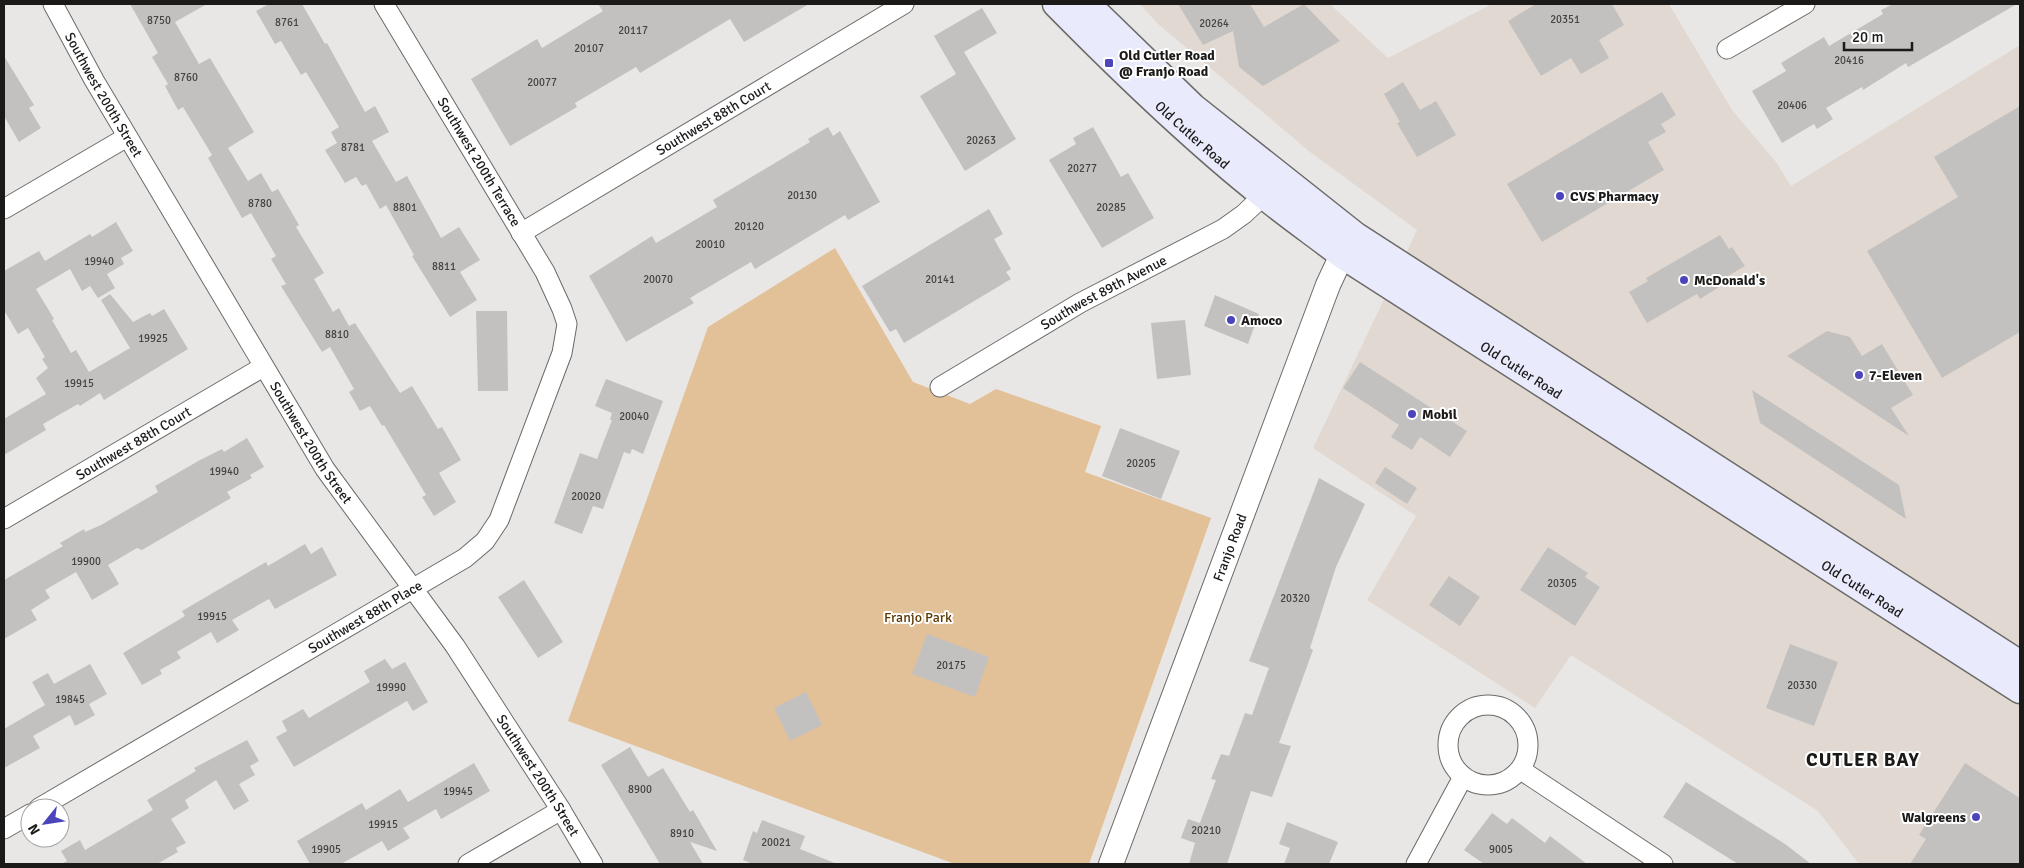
<svg xmlns="http://www.w3.org/2000/svg" width="2024" height="868" viewBox="0 0 2024 868" font-family="Signika,sans-serif">
	<style>
		.built { fill: #e1d9d1 }
		.green { fill: #e2c098 }
		.building { fill: #c3c1bf }
		.lines { fill: none; stroke-linecap: round; stroke-linejoin: round }
		.minor-casing { stroke: #6c6a68; stroke-width: 21 }
		.tertiary-casing { stroke: #6c6a68; stroke-width: 26 }
		.secondary-casing { stroke: #6c6a68; stroke-width: 29 }
		.minor { stroke: #fff; stroke-width: 19 }
		.tertiary { stroke: #fff; stroke-width: 24 }
		.secondary { stroke: #e9ebfc; stroke-width: 26 }
		.poi-dot { fill: #4c44bb; stroke: #fff; stroke-width: 2 }
		.labels { text-anchor: middle; dominant-baseline: central; stroke-width: 4; stroke-linejoin: round; paint-order: stroke }
		.number-label { font-size: 11px; fill: #454442 }
		.poi-label { font-size: 14px; font-weight: bold; fill: #1b1a19; stroke: #fff; text-anchor: start }
		.street-label { font-size: 14px; fill: #1b1a19; stroke: #fff }
		.park-label { font-size: 14px; fill: #5b3800; stroke: #fff }
		.district-label { font-size: 19px; font-weight: bold; letter-spacing: 1px; fill: #1b1a19; stroke: #fff }
	</style>
	<rect width="100%" height="100%" fill="#e9e7e5"/>
	<path class="built" d="M 1140,4 L 1330,4 L 1388,58 L 1492,4 L 1669,4 L 1732,110 L 1776,162 L 1791,186 L 2020,45 L 2020,864 L 1859,864 L 1818,811 L 1571,655 L 1535,708 L 1367,600 L 1416,516 L 1313,448 L 1417,230 L 1310,152 L 1158,24 Z"/>
	<path class="green" d="M 835,248 L 913,382 L 970,404 L 996,389 L 1101,426 L 1085,472 L 1211,518 L 1089,864 L 955,864 L 568,721 L 708,327 Z"/>
	<g class="building">
		<path d="M 130,4 L 207,4 L 175,22 L 199,64 L 210,58 L 254,132 L 228,148 L 248,181 L 261,173 L 272,192 L 278,189 L 299,225 L 296,227 L 324,273 L 314,279 L 333,312 L 339,308 L 349,326 L 355,323 L 400,393 L 412,386 L 438,429 L 442,427 L 461,460 L 439,473 L 456,502 L 434,516 L 422,497 L 426,495 L 384,425 L 382,426 L 370,406 L 360,411 L 349,392 L 354,389 L 330,347 L 322,352 L 281,286 L 286,284 L 271,259 L 276,256 L 251,213 L 242,218 L 208,158 L 212,155 L 183,107 L 178,110 L 165,86 L 168,84 L 152,57 L 158,53 Z"/>
		<path d="M 269,4 L 302,4 L 325,44 L 327,43 L 365,112 L 375,106 L 389,132 L 372,141 L 396,182 L 407,176 L 441,238 L 459,227 L 480,260 L 460,272 L 477,300 L 450,317 L 412,256 L 414,255 L 386,205 L 380,209 L 366,184 L 362,186 L 356,177 L 345,183 L 325,150 L 337,143 L 331,132 L 339,127 L 306,72 L 301,75 L 281,41 L 275,44 L 256,11 Z"/>
		<path d="M 598,4 L 809,4 L 744,42 L 730,19 L 640,73 L 636,67 L 575,103 L 577,107 L 510,146 L 471,79 L 537,39 L 542,48 L 603,11 Z"/>
		<path d="M 1178,4 L 1250,4 L 1264,27 L 1304,4 L 1340,41 L 1263,86 L 1239,67 L 1233,31 L 1203,45 Z"/>
		<path d="M 1536,4 L 1612,4 L 1624,25 L 1599,40 L 1609,58 L 1581,74 L 1571,58 L 1541,76 L 1508,21 Z"/>
		<path d="M 1893,4 L 2017,4 L 1908,67 L 1906,63 L 1863,90 L 1862,87 L 1826,108 L 1833,119 L 1817,129 L 1814,124 L 1782,143 L 1752,91 L 1786,71 L 1781,63 L 1824,37 L 1829,46 L 1883,14 L 1881,10 Z"/>
		<path d="M 982,8 L 997,33 L 964,52 L 1016,139 L 965,171 L 920,96 L 956,74 L 934,36 Z"/>
		<path d="M 4,56 L 34,105 L 29,108 L 41,128 L 19,142 L 4,116 Z"/>
		<path d="M 1403,82 L 1420,110 L 1436,101 L 1456,135 L 1417,157 L 1397,123 L 1400,122 L 1384,94 Z"/>
		<path d="M 1662,92 L 1676,115 L 1661,124 L 1666,132 L 1648,142 L 1664,170 L 1542,242 L 1507,184 Z"/>
		<path d="M 2020,106 L 2020,332 L 1942,378 L 1867,251 L 1958,197 L 1934,157 Z"/>
		<path d="M 828,127 L 833,136 L 840,131 L 880,202 L 848,220 L 845,215 L 755,269 L 751,262 L 690,298 L 694,303 L 626,342 L 589,276 L 652,236 L 656,243 L 717,207 L 713,200 L 810,142 L 808,139 Z"/>
		<path d="M 1093,127 L 1121,177 L 1128,173 L 1154,218 L 1102,248 L 1049,160 L 1076,144 L 1073,138 Z"/>
		<path d="M 989,209 L 1003,234 L 994,239 L 1011,269 L 1006,272 L 1011,279 L 904,343 L 896,329 L 890,332 L 862,286 Z"/>
		<path d="M 116,222 L 133,251 L 121,258 L 124,264 L 107,274 L 115,288 L 98,298 L 90,286 L 82,291 L 70,269 L 36,289 L 54,319 L 52,320 L 71,353 L 76,350 L 89,372 L 130,348 L 101,300 L 110,294 L 133,322 L 150,313 L 152,316 L 164,309 L 188,349 L 104,400 L 100,393 L 80,406 L 78,404 L 43,424 L 46,430 L 4,455 L 4,419 L 46,394 L 36,378 L 48,368 L 42,359 L 45,357 L 28,328 L 18,334 L 4,310 L 4,271 L 39,251 L 45,261 L 90,234 L 92,237 Z"/>
		<path d="M 1720,235 L 1729,249 L 1732,247 L 1745,266 L 1716,283 L 1719,287 L 1700,299 L 1697,294 L 1647,323 L 1629,292 L 1648,281 L 1646,278 Z"/>
		<path d="M 1215,295 L 1259,314 L 1248,344 L 1204,326 Z"/>
		<path d="M 476,311 L 507,311 L 508,391 L 478,391 Z"/>
		<path d="M 1185,320 L 1191,375 L 1157,379 L 1151,323 Z"/>
		<path d="M 1827,331 L 1850,337 L 1862,356 L 1882,344 L 1913,395 L 1891,408 L 1909,436 L 1787,356 Z"/>
		<path d="M 1360,362 L 1467,431 L 1450,457 L 1420,437 L 1412,450 L 1391,437 L 1399,425 L 1343,388 Z"/>
		<path d="M 606,379 L 663,401 L 643,454 L 632,449 L 630,454 L 624,452 L 603,509 L 593,506 L 582,534 L 554,523 L 580,453 L 597,459 L 612,420 L 610,420 L 612,413 L 595,406 Z"/>
		<path d="M 1752,390 L 1899,485 L 1906,519 L 1760,423 Z"/>
		<path d="M 1120,428 L 1180,451 L 1161,499 L 1102,476 Z"/>
		<path d="M 247,438 L 264,467 L 250,475 L 252,478 L 227,492 L 231,498 L 142,550 L 137,548 L 108,565 L 119,584 L 92,600 L 76,572 L 45,590 L 50,598 L 31,610 L 37,620 L 4,639 L 4,580 L 63,546 L 60,543 L 84,529 L 85,532 L 101,525 L 158,492 L 155,486 L 200,460 L 222,449 L 224,452 Z"/>
		<path d="M 1385,467 L 1417,488 L 1407,504 L 1375,483 Z"/>
		<path d="M 1319,478 L 1365,504 L 1336,567 L 1310,648 L 1313,650 L 1279,743 L 1291,746 L 1272,797 L 1251,791 L 1227,864 L 1189,864 L 1195,843 L 1181,838 L 1188,819 L 1200,823 L 1216,780 L 1211,779 L 1221,754 L 1229,756 L 1245,713 L 1252,715 L 1269,668 L 1249,661 Z"/>
		<path d="M 305,544 L 311,554 L 322,547 L 337,575 L 275,609 L 269,599 L 232,620 L 239,630 L 217,643 L 211,632 L 177,652 L 181,658 L 160,670 L 162,674 L 142,685 L 123,653 L 185,616 L 182,611 L 266,562 L 268,566 Z"/>
		<path d="M 1548,547 L 1588,573 L 1585,577 L 1600,587 L 1575,626 L 1520,590 Z"/>
		<path d="M 1449,576 L 1480,597 L 1460,626 L 1429,605 Z"/>
		<path d="M 524,580 L 563,642 L 538,658 L 498,597 Z"/>
		<path d="M 927,634 L 989,657 L 975,697 L 912,674 Z"/>
		<path d="M 1790,644 L 1838,662 L 1814,726 L 1766,708 Z"/>
		<path d="M 385,659 L 392,669 L 405,662 L 428,702 L 413,711 L 407,701 L 294,767 L 276,737 L 287,731 L 282,721 L 303,709 L 309,718 L 370,682 L 364,671 Z"/>
		<path d="M 90,664 L 107,694 L 89,704 L 95,715 L 75,726 L 70,715 L 33,736 L 40,748 L 4,768 L 4,729 L 45,705 L 32,682 L 48,673 L 54,684 Z"/>
		<path d="M 806,692 L 822,725 L 790,741 L 774,708 Z"/>
		<path d="M 247,740 L 259,761 L 250,766 L 255,775 L 239,784 L 249,801 L 234,810 L 216,780 L 185,800 L 189,808 L 171,819 L 186,843 L 176,848 L 178,852 L 157,864 L 61,864 L 67,861 L 61,851 L 80,840 L 85,850 L 153,810 L 147,800 L 196,771 L 194,768 Z"/>
		<path d="M 630,747 L 648,777 L 663,768 L 690,812 L 693,810 L 717,851 L 690,842 L 703,864 L 660,864 L 601,765 Z"/>
		<path d="M 474,763 L 490,791 L 441,819 L 436,809 L 403,828 L 410,838 L 388,851 L 382,841 L 341,864 L 310,864 L 297,841 L 362,803 L 366,810 L 400,789 L 408,802 Z"/>
		<path d="M 1965,763 L 2020,798 L 2020,864 L 1910,864 L 1926,839 L 1919,835 Z"/>
		<path d="M 1686,782 L 1785,844 L 1811,864 L 1738,864 L 1663,817 Z"/>
		<path d="M 1492,813 L 1507,824 L 1512,818 L 1545,843 L 1550,836 L 1587,864 L 1484,864 L 1464,850 Z"/>
		<path d="M 762,820 L 805,836 L 800,849 L 837,864 L 753,864 L 743,860 L 753,831 L 757,833 Z"/>
		<path d="M 1287,822 L 1338,842 L 1329,864 L 1284,864 L 1290,848 L 1279,844 Z"/>
	</g>
	<g class="lines">
		<defs>
			<g id="minor">
				<path id="s1" d="M 53,4 L 94,80 L 325,469 L 455,646 L 561,810 L 593,864"/>
				<path d="M 1727,49 L 1805,4"/>
				<path d="M 4,209 L 127,137"/>
				<path id="s2" d="M 521,233 L 904,4"/>
				<path id="s3" d="M 940,387 L 1080,303 L 1223,229 L 1244,214 L 1264,195"/>
				<path id="s4" d="M 4,519 L 263,367"/>
				<circle cx="1488" cy="745" r="40"/>
				<path d="M 1521,770 L 1663,864"/>
				<path id="s5" d="M 39,808 L 465,558 L 485,541 L 499,520 L 562,353 L 567,324 L 562,309 L 545,272 L 384,4"/>
				<path d="M 4,829 L 30,814"/>
				<path d="M 468,864 L 561,810"/>
				<path d="M 1416,864 L 1463,777"/>
			</g>
			<g id="tertiary">
				<path id="s6" d="M 1111,864 L 1328,285 L 1342,255 L 1354,240"/>
			</g>
			<g id="secondary">
				<path id="s7" d="M 1056,4 C 1122,71 1190,137 1263,195 C 1289,216 1316,235 1342,255 L 2020,690"/>
				<path d="M 1087,4 L 1193,107 L 1356,236 L 2020,664"/>
			</g>
		</defs>
		<use href="#minor" class="minor-casing"/>
		<use href="#tertiary" class="tertiary-casing"/>
		<use href="#secondary" class="secondary-casing"/>
		<use href="#minor" class="minor"/>
		<use href="#tertiary" class="tertiary"/>
		<use href="#secondary" class="secondary"/>
	</g>
	<g class="poi-dot">
		<rect x="1104" y="58" width="10" height="10" rx="2.5"/>
		<circle cx="1560" cy="196" r="5"/>
		<circle cx="1684" cy="280" r="5"/>
		<circle cx="1231" cy="320" r="5"/>
		<circle cx="1859" cy="375" r="5"/>
		<circle cx="1412" cy="414" r="5"/>
		<circle cx="1976" cy="817" r="5"/>
	</g>
	<g class="labels">
		<g class="number-label">
			<text x="1565" y="19">20351</text>
			<text x="159" y="20">8750</text>
			<text x="287" y="22">8761</text>
			<text x="1214" y="23">20264</text>
			<text x="633" y="30">20117</text>
			<text x="589" y="48">20107</text>
			<text x="1849" y="60">20416</text>
			<text x="186" y="77">8760</text>
			<text x="542" y="82">20077</text>
			<text x="1792" y="105">20406</text>
			<text x="981" y="140">20263</text>
			<text x="353" y="147">8781</text>
			<text x="1082" y="168">20277</text>
			<text x="802" y="195">20130</text>
			<text x="260" y="203">8780</text>
			<text x="405" y="207">8801</text>
			<text x="1111" y="207">20285</text>
			<text x="749" y="226">20120</text>
			<text x="710" y="244">20010</text>
			<text x="99" y="261">19940</text>
			<text x="444" y="266">8811</text>
			<text x="658" y="279">20070</text>
			<text x="940" y="279">20141</text>
			<text x="337" y="334">8810</text>
			<text x="153" y="338">19925</text>
			<text x="79" y="383">19915</text>
			<text x="634" y="416">20040</text>
			<text x="1141" y="463">20205</text>
			<text x="224" y="471">19940</text>
			<text x="586" y="496">20020</text>
			<text x="86" y="561">19900</text>
			<text x="1562" y="583">20305</text>
			<text x="1295" y="598">20320</text>
			<text x="212" y="616">19915</text>
			<text x="951" y="665">20175</text>
			<text x="1802" y="685">20330</text>
			<text x="391" y="687">19990</text>
			<text x="70" y="699">19845</text>
			<text x="640" y="789">8900</text>
			<text x="458" y="791">19945</text>
			<text x="383" y="824">19915</text>
			<text x="1206" y="830">20210</text>
			<text x="682" y="833">8910</text>
			<text x="776" y="842">20021</text>
			<text x="326" y="849">19905</text>
			<text x="1501" y="849">9005</text>
		</g>
		<g class="poi-label">
			<text x="1119" y="55">Old Cutler Road<tspan x="1119" dy="16">@ Franjo Road</tspan></text>
			<text x="1570" y="196">CVS Pharmacy</text>
			<text x="1694" y="280">McDonald's</text>
			<text x="1241" y="320">Amoco</text>
			<text x="1869" y="375">7-Eleven</text>
			<text x="1422" y="414">Mobil</text>
			<text x="1966" y="817" text-anchor="end">Walgreens</text>
		</g>
		<g class="street-label">
			<text stroke="none"><textPath href="#s1" startOffset="104">Southwest 200th Street</textPath></text>
			<text stroke="none"><textPath href="#s2" startOffset="224">Southwest 88th Court</textPath></text>
			<text stroke="none"><textPath href="#s7" startOffset="189">Old Cutler Road</textPath></text>
			<text transform="translate(479 162) rotate(59)">Southwest 200th Terrace</text>
			<text stroke="none"><textPath href="#s3" startOffset="189">Southwest 89th Avenue</textPath></text>
			<text stroke="none"><textPath href="#s7" startOffset="594">Old Cutler Road</textPath></text>
			<text stroke="none"><textPath href="#s1" startOffset="509">Southwest 200th Street</textPath></text>
			<text stroke="none"><textPath href="#s4" startOffset="150">Southwest 88th Court</textPath></text>
			<text stroke="none"><textPath href="#s6" startOffset="338">Franjo Road</textPath></text>
			<text stroke="none"><textPath href="#s7" startOffset="999">Old Cutler Road</textPath></text>
			<text stroke="none"><textPath href="#s5" startOffset="378">Southwest 88th Place</textPath></text>
			<text stroke="none"><textPath href="#s1" startOffset="912">Southwest 200th Street</textPath></text>
		</g>
		<g class="park-label">
			<text x="918" y="617">Franjo Park</text>
		</g>
		<g class="district-label">
			<text x="1863" y="760">CUTLER BAY</text>
		</g>
	</g>
	<rect width="2024" height="868" fill="none" stroke="#1b1a19" stroke-width="10"/>
	<g transform="translate(45 823) rotate(240)"><circle r="24" fill="#ffffff" stroke="#a4a3a3"/>
	<path d="M0-4L9 19L0 12L-9 19Z" fill="#4c44bb"/>
	<text y="-8" font-size="14" font-weight="bold" text-anchor="middle" fill="#1b1a19">N</text>
	</g>
	<path d="M1844 42v8h68v-8" fill="none" stroke="#1b1a19" stroke-width="2.5"/>
	<text x="1852" y="42" font-size="15" fill="#1b1a19" stroke="#ffffff" stroke-width="4" paint-order="stroke">20 m</text>
</svg>
